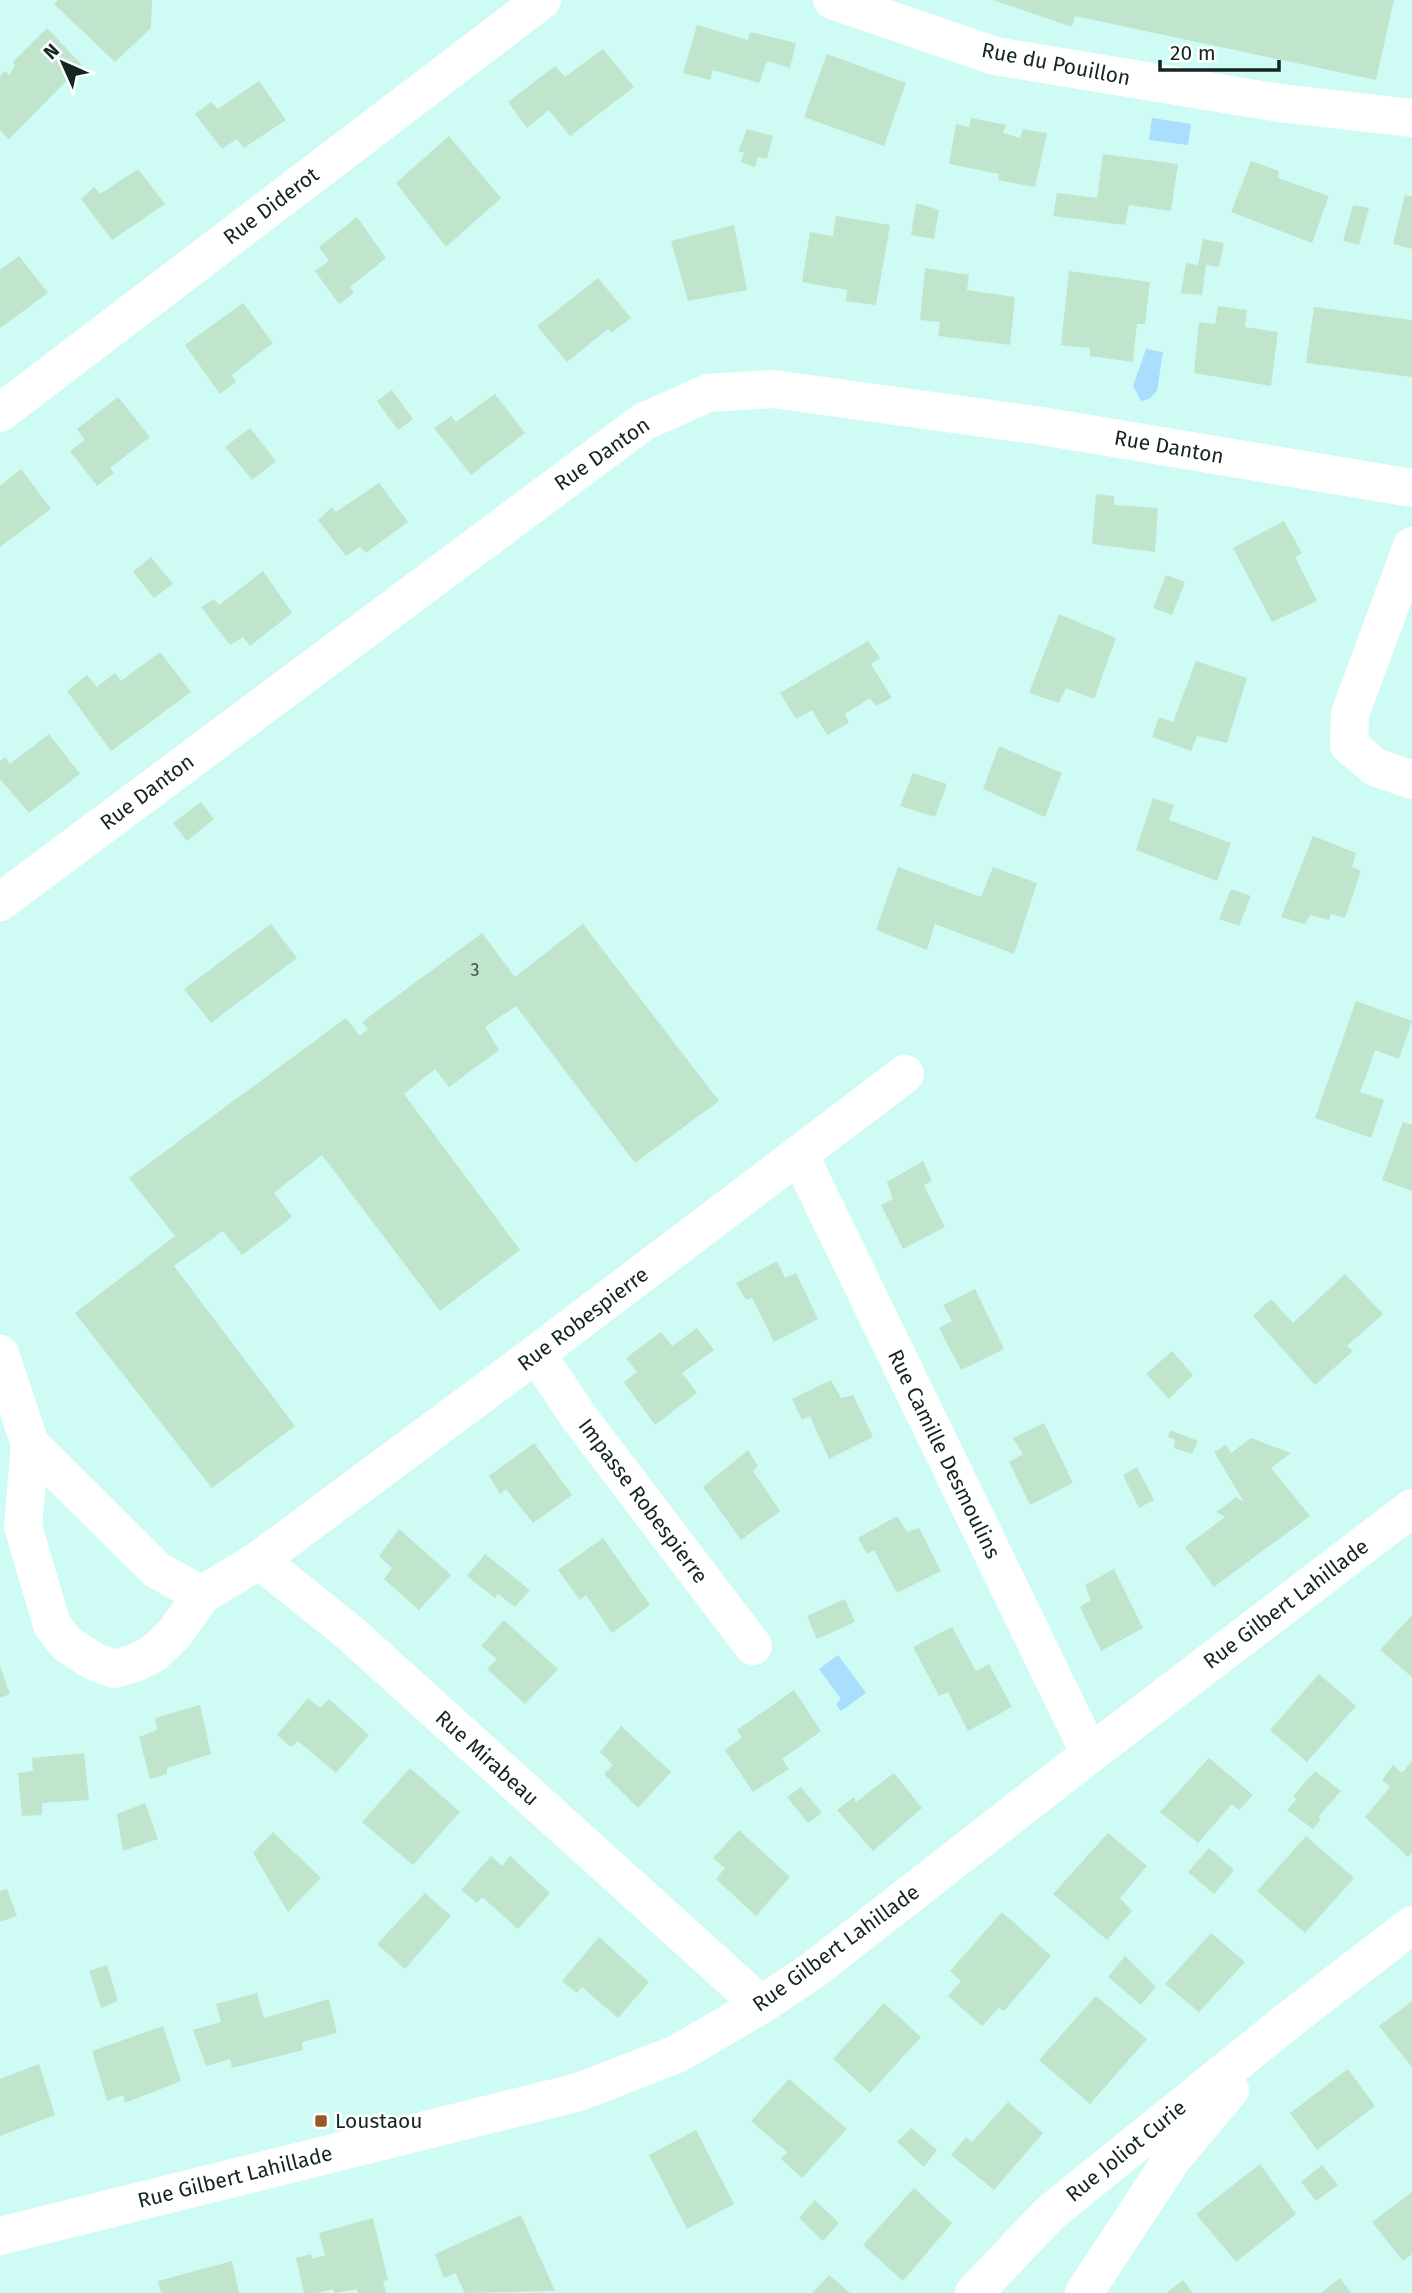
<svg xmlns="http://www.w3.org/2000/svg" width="1412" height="2293" viewBox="0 0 1412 2293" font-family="'Fira Sans',sans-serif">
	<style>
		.water { fill: #a9deff }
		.building { fill: #c1e4cd }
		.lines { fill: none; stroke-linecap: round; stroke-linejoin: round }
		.street { stroke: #fff; stroke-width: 38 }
		.secondary { stroke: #fff; stroke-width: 38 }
		.poi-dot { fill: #9a5727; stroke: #fff; stroke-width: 2.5 }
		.labels { text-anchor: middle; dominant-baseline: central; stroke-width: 5; stroke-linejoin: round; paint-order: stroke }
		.number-label { font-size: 18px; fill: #3f554d }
		.street-label { font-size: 21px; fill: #142522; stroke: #fff }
		.poi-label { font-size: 21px; fill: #142522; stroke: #fff; text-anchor: start }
	</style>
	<rect width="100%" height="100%" fill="#cefcf4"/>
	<g class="water">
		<path d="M 1152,118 L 1191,124 L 1188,145 L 1149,140 Z"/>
		<path d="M 1146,349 L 1163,352 L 1157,391 L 1149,399 L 1141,401 L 1133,386 Z"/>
		<path d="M 838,1655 L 866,1693 L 841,1711 L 836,1704 L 841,1699 L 819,1669 Z"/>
	</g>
	<g class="building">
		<path d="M 58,0 L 152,0 L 151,28 L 115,62 L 54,4 Z"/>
		<path d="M 993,0 L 1394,0 L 1376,80 L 1075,16 L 1072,27 Z"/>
		<path d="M 697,25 L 748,40 L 750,32 L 796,43 L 790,68 L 767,61 L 759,83 L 713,70 L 710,80 L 683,73 Z"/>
		<path d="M 47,28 L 82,65 L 9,139 L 0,130 L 0,76 L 5,71 L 9,75 L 15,66 L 13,62 Z"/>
		<path d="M 603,49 L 634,87 L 570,136 L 549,110 L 527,128 L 508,102 L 555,66 L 565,77 Z"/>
		<path d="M 827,54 L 906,83 L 884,146 L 804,117 Z"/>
		<path d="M 259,81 L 286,120 L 244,148 L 237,139 L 222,149 L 195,114 L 211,102 L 218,109 Z"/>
		<path d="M 971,118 L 1006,125 L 1003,133 L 1020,138 L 1023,129 L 1047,133 L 1035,187 L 998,180 L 999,174 L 949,164 L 956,124 L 969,127 Z"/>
		<path d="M 747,129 L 773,136 L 767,159 L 758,157 L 755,167 L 741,162 L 744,153 L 738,151 Z"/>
		<path d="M 449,136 L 501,198 L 446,247 L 396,183 Z"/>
		<path d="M 1103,154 L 1178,164 L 1171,211 L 1129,205 L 1125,225 L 1053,216 L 1057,193 L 1097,198 Z"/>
		<path d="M 1251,161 L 1279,171 L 1278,178 L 1329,196 L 1312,243 L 1231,212 Z"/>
		<path d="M 138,169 L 165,204 L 112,240 L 81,199 L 94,187 L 100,194 Z"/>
		<path d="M 1405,195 L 1412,197 L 1412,249 L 1393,244 Z"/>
		<path d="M 916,203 L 939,210 L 934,239 L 911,235 Z"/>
		<path d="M 1353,205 L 1369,208 L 1359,245 L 1343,241 Z"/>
		<path d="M 836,216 L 890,225 L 876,305 L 846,301 L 847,290 L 802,282 L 810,232 L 833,236 Z"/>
		<path d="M 357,217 L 386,258 L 350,287 L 354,293 L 339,304 L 315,271 L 329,261 L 319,247 Z"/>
		<path d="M 734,225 L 747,290 L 688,301 L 671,241 Z"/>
		<path d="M 1203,239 L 1224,243 L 1219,267 L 1206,265 L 1202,295 L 1181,293 L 1186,263 L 1198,265 Z"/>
		<path d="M 19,256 L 48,293 L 0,328 L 0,270 Z"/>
		<path d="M 925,268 L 969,275 L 967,290 L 1015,297 L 1010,345 L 938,336 L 940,322 L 920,320 Z"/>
		<path d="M 1069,271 L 1150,282 L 1145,324 L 1137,324 L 1133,362 L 1090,356 L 1090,348 L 1061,345 Z"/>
		<path d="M 598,278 L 631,318 L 611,333 L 608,329 L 567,362 L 537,326 Z"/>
		<path d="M 243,303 L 273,343 L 232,375 L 236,382 L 220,394 L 185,345 Z"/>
		<path d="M 1218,306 L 1247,310 L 1245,327 L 1278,332 L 1271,386 L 1194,373 L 1199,322 L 1215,324 Z"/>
		<path d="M 1314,307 L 1412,320 L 1412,377 L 1306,363 Z"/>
		<path d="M 392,390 L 413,419 L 398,430 L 377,401 Z"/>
		<path d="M 495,394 L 525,433 L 471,475 L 434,428 L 451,416 L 456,422 Z"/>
		<path d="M 118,397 L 150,437 L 110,468 L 114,473 L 97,486 L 70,451 L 85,440 L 77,429 Z"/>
		<path d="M 250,428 L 276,461 L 252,480 L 225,447 Z"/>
		<path d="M 21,469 L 51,509 L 0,547 L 0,486 Z"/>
		<path d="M 379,483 L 408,522 L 366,553 L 360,547 L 346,556 L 318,520 L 332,507 L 336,512 Z"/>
		<path d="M 1096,494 L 1114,496 L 1114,505 L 1158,508 L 1155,552 L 1092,544 Z"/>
		<path d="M 1284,521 L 1302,553 L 1295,557 L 1317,601 L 1272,622 L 1233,548 Z"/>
		<path d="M 151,557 L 173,584 L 154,598 L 133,572 Z"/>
		<path d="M 263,571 L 292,613 L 250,646 L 243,637 L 230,645 L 201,607 L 214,599 L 219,605 Z"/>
		<path d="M 1166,575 L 1185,582 L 1172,615 L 1153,608 Z"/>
		<path d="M 1059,614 L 1116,638 L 1094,699 L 1066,688 L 1059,703 L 1029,693 Z"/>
		<path d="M 868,641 L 880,658 L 871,664 L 892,698 L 876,706 L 870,698 L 845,714 L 849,723 L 827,735 L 812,710 L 796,719 L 780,693 Z"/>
		<path d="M 160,652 L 191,692 L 111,751 L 67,691 L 87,675 L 97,687 L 115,673 L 121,681 Z"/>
		<path d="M 1196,661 L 1247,678 L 1227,743 L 1197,736 L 1191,751 L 1152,737 L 1159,717 L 1173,722 Z"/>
		<path d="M 49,734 L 80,774 L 29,813 L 0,779 L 0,761 L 5,757 L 10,764 Z"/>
		<path d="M 999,746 L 1062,773 L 1045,817 L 983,789 Z"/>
		<path d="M 913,773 L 947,784 L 935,817 L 900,806 Z"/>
		<path d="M 1153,798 L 1174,805 L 1169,820 L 1231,843 L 1217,881 L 1136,850 Z"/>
		<path d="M 201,802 L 214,819 L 187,841 L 173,823 Z"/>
		<path d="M 1313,836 L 1356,853 L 1352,867 L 1361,871 L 1345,918 L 1331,914 L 1329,920 L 1310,915 L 1305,924 L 1281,917 Z"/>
		<path d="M 898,867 L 981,897 L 993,867 L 1037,883 L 1014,954 L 935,924 L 927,950 L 876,930 Z"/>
		<path d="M 1231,889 L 1251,896 L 1239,926 L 1219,919 Z"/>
		<path d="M 271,924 L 297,958 L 211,1023 L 184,989 Z"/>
		<path d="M 583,924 L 719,1101 L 635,1163 L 516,1006 L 485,1027 L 499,1050 L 449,1087 L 435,1069 L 404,1094 L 520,1250 L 440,1311 L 322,1155 L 274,1193 L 292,1217 L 242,1255 L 223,1231 L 174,1266 L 295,1426 L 212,1488 L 75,1313 L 175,1236 L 129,1178 L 346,1018 L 360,1036 L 368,1029 L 362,1022 L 482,933 L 515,977 Z"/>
		<path d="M 1356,1001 L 1412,1021 L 1399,1059 L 1375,1050 L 1368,1071 L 1360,1092 L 1384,1100 L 1371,1138 L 1315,1118 Z"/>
		<path d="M 1403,1122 L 1412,1125 L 1412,1191 L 1382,1180 Z"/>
		<path d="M 923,1161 L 932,1181 L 924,1185 L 945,1227 L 903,1249 L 881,1205 L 893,1199 L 887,1182 Z"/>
		<path d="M 777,1261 L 785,1278 L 796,1273 L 818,1319 L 774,1342 L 752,1298 L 746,1300 L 736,1283 Z"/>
		<path d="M 1345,1274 L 1383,1314 L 1347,1346 L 1353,1351 L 1315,1385 L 1253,1316 L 1271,1299 L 1293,1323 Z"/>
		<path d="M 975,1289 L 1004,1349 L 961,1370 L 939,1328 L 952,1321 L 943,1305 Z"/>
		<path d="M 697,1328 L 714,1350 L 682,1373 L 697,1393 L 655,1425 L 624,1382 L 637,1372 L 626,1358 L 661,1332 L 672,1346 Z"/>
		<path d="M 1172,1351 L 1193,1375 L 1169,1399 L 1146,1374 Z"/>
		<path d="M 831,1380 L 841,1398 L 853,1395 L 873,1437 L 829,1459 L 810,1416 L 802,1420 L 792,1399 Z"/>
		<path d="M 1044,1423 L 1073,1483 L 1030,1505 L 1009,1462 L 1023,1454 L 1013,1438 Z"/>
		<path d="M 1170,1430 L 1198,1441 L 1192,1454 L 1174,1448 L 1175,1440 L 1168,1437 Z"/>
		<path d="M 1251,1438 L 1291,1453 L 1271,1468 L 1310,1516 L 1214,1587 L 1185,1547 L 1225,1517 L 1216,1512 L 1236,1497 L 1244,1502 L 1214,1452 L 1226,1445 L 1231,1453 Z"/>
		<path d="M 534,1443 L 572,1495 L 533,1523 L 506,1489 L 500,1494 L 489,1476 Z"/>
		<path d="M 748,1450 L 758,1466 L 753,1471 L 780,1511 L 741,1540 L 703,1487 Z"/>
		<path d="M 1137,1467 L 1154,1500 L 1139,1508 L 1123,1475 Z"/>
		<path d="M 897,1516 L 907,1532 L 919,1528 L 941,1571 L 897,1593 L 874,1550 L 867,1554 L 858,1538 Z"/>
		<path d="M 399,1529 L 451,1575 L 419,1610 L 384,1579 L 392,1568 L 379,1556 Z"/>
		<path d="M 603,1538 L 650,1605 L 612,1633 L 586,1595 L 580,1600 L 558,1570 Z"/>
		<path d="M 485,1554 L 530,1590 L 515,1607 L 498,1594 L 495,1598 L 467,1576 Z"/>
		<path d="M 1114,1569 L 1143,1628 L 1101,1651 L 1080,1607 L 1091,1600 L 1085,1585 Z"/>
		<path d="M 845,1599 L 855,1622 L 817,1639 L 807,1616 Z"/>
		<path d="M 1412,1615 L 1412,1677 L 1380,1650 Z"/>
		<path d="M 504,1620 L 558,1669 L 525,1704 L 487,1669 L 497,1659 L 481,1646 Z"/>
		<path d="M 952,1627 L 976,1671 L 989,1664 L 1012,1707 L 968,1731 L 948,1692 L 939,1696 L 913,1647 Z"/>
		<path d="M 0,1666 L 10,1694 L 0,1698 Z"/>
		<path d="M 1319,1674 L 1356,1706 L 1307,1762 L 1270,1730 Z"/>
		<path d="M 794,1690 L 821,1731 L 782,1759 L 789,1769 L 753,1792 L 725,1750 L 742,1738 L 737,1730 Z"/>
		<path d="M 308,1698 L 320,1708 L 329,1699 L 369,1735 L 336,1773 L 298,1741 L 291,1747 L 277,1735 Z"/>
		<path d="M 200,1705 L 211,1754 L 167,1768 L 167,1774 L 150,1779 L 139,1737 L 157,1730 L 155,1718 Z"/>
		<path d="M 621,1726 L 671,1772 L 638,1808 L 604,1774 L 613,1765 L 600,1752 Z"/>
		<path d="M 84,1753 L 89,1800 L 42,1803 L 42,1815 L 22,1816 L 18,1773 L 33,1771 L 32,1758 Z"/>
		<path d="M 1209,1758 L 1253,1795 L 1239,1810 L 1232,1804 L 1198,1843 L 1160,1812 Z"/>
		<path d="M 1412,1761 L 1412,1853 L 1408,1857 L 1365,1817 L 1390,1787 L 1382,1780 L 1393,1765 L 1402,1773 Z"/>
		<path d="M 410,1768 L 460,1812 L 413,1865 L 362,1822 Z"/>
		<path d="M 1315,1771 L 1341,1791 L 1318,1817 L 1321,1819 L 1313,1829 L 1287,1810 L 1297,1799 L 1293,1796 Z"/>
		<path d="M 894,1773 L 922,1808 L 873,1851 L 837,1810 L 854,1797 L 856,1802 Z"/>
		<path d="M 801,1787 L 822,1813 L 808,1823 L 787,1797 Z"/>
		<path d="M 145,1803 L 158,1839 L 123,1851 L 117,1814 Z"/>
		<path d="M 739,1830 L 790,1877 L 756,1916 L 716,1879 L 725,1868 L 713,1858 Z"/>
		<path d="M 273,1832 L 321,1878 L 288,1912 L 253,1853 Z"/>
		<path d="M 1108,1833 L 1147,1866 L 1120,1898 L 1132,1911 L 1107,1940 L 1053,1894 Z"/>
		<path d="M 1306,1836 L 1354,1878 L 1305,1933 L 1257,1891 Z"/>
		<path d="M 1209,1848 L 1234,1870 L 1214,1894 L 1188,1872 Z"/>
		<path d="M 491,1856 L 502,1866 L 510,1856 L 550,1893 L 518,1929 L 482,1897 L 477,1903 L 461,1890 Z"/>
		<path d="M 7,1889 L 17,1916 L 0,1922 L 0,1891 Z"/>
		<path d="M 425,1893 L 451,1916 L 405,1969 L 377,1944 Z"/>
		<path d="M 1002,1912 L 1051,1956 L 1004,2011 L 999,2008 L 982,2026 L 948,1996 L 961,1981 L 950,1971 Z"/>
		<path d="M 1211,1933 L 1245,1962 L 1199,2012 L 1165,1984 Z"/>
		<path d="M 599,1937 L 649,1982 L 618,2018 L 582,1987 L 577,1993 L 562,1981 Z"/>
		<path d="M 1125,1956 L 1156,1987 L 1141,2005 L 1108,1977 Z"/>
		<path d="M 107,1965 L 118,2001 L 101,2008 L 89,1971 Z"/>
		<path d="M 257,1993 L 264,2018 L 329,1999 L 337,2033 L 302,2042 L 303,2050 L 232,2068 L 230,2059 L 206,2066 L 193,2030 L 221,2022 L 216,2004 Z"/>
		<path d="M 1096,1996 L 1147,2039 L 1090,2104 L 1039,2060 Z"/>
		<path d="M 1412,2001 L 1412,2067 L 1379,2026 Z"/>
		<path d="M 884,2003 L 921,2037 L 870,2093 L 833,2059 Z"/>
		<path d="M 163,2026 L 181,2081 L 125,2103 L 123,2095 L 107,2101 L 92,2051 Z"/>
		<path d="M 39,2064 L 55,2115 L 0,2136 L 0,2079 Z"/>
		<path d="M 1348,2069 L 1375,2106 L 1317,2150 L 1290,2113 Z"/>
		<path d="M 789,2079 L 847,2129 L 802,2178 L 781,2159 L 787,2152 L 751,2121 Z"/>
		<path d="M 1008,2102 L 1043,2133 L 994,2190 L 951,2155 L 966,2137 L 972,2142 Z"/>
		<path d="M 911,2128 L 937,2150 L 924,2167 L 897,2142 Z"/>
		<path d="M 696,2130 L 734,2204 L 687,2229 L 649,2155 Z"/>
		<path d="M 1260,2164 L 1296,2214 L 1236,2262 L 1196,2214 Z"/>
		<path d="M 1322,2165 L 1338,2185 L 1316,2201 L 1301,2182 Z"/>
		<path d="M 914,2188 L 952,2223 L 903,2281 L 863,2245 Z"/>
		<path d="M 1412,2192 L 1412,2254 L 1403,2261 L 1372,2222 Z"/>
		<path d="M 815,2200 L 839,2223 L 823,2241 L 799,2218 Z"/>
		<path d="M 521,2215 L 555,2291 L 465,2293 L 455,2273 L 444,2278 L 435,2254 Z"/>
		<path d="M 373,2218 L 388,2280 L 383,2281 L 386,2293 L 358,2293 L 357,2289 L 335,2293 L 333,2289 L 317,2293 L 304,2293 L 296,2258 L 311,2254 L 312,2259 L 325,2255 L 319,2233 Z"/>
		<path d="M 232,2261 L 239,2293 L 161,2293 L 158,2281 Z"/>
		<path d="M 829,2275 L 850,2293 L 812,2293 Z"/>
		<path d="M 1340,2278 L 1351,2293 L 1321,2293 Z"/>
		<path d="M 1183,2280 L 1193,2293 L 1166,2293 Z"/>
	</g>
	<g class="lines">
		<g class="street">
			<path d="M 832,0 L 995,56 L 1280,103 L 1412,118"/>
			<path d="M 0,413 L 542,0"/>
			<path d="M 1412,546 L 1350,714 L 1349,745 L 1375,767 L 1412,780"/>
			<path d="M 0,902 L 643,422 L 708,393 L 773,389 L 1042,426 L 1412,488"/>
			<path d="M 799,1154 L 1090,1754"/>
			<path d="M 0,1354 L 30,1444 L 23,1526 L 52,1625 L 67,1644 L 93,1661 L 114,1669 L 135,1663 L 153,1654 L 175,1633 L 202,1595 L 259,1560 L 350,1633 L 761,2005"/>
			<path d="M 537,1354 L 578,1416 L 753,1646"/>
			<path d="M 30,1444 L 157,1570 L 202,1595"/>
			<path d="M 259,1560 L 532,1357 L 905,1074"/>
			<path d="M 974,2293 L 1050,2213 L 1289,2020 L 1412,1925"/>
			<path d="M 1084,2293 L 1172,2159 L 1230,2090"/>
		</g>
		<path class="secondary" d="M 0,2236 L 579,2092 L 677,2054 L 761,2005 L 812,1971 L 1090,1754 L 1412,1508"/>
	</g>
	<rect class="poi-dot" x="314" y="2114" width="14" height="14" rx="3.5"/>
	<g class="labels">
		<g class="number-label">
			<text x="475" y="970">3</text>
		</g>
		<g class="street-label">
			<text transform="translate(1056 64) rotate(11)">Rue du Pouillon</text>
			<text transform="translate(271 206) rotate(-37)">Rue Diderot</text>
			<text transform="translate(1169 447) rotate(10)">Rue Danton</text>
			<text transform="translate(602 454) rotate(-35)">Rue Danton</text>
			<text transform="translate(147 792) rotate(-37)">Rue Danton</text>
			<text transform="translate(583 1319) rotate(-37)">Rue Robespierre</text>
			<text transform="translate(944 1454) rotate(64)">Rue Camille Desmoulins</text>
			<text transform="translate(643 1501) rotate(53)">Impasse Robespierre</text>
			<text transform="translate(1286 1604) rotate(-37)">Rue Gilbert Lahillade</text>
			<text transform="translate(487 1758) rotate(42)">Rue Mirabeau</text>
			<text transform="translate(836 1948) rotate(-36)">Rue Gilbert Lahillade</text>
			<text transform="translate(1126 2151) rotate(-39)">Rue Joliot Curie</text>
			<text transform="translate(235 2177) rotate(-14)">Rue Gilbert Lahillade</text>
		</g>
		<g class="poi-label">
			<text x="335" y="2121">Loustaou</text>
		</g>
	</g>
	<g transform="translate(63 63) rotate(315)" stroke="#ffffff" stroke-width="5" paint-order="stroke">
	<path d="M0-5L12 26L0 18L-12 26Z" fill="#142522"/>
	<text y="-10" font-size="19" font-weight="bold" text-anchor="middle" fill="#142522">N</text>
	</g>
	<path d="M1160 60v10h119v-10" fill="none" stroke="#142522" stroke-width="3.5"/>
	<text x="1170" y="60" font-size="21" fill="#142522" stroke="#ffffff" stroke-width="5" paint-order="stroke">20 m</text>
</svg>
